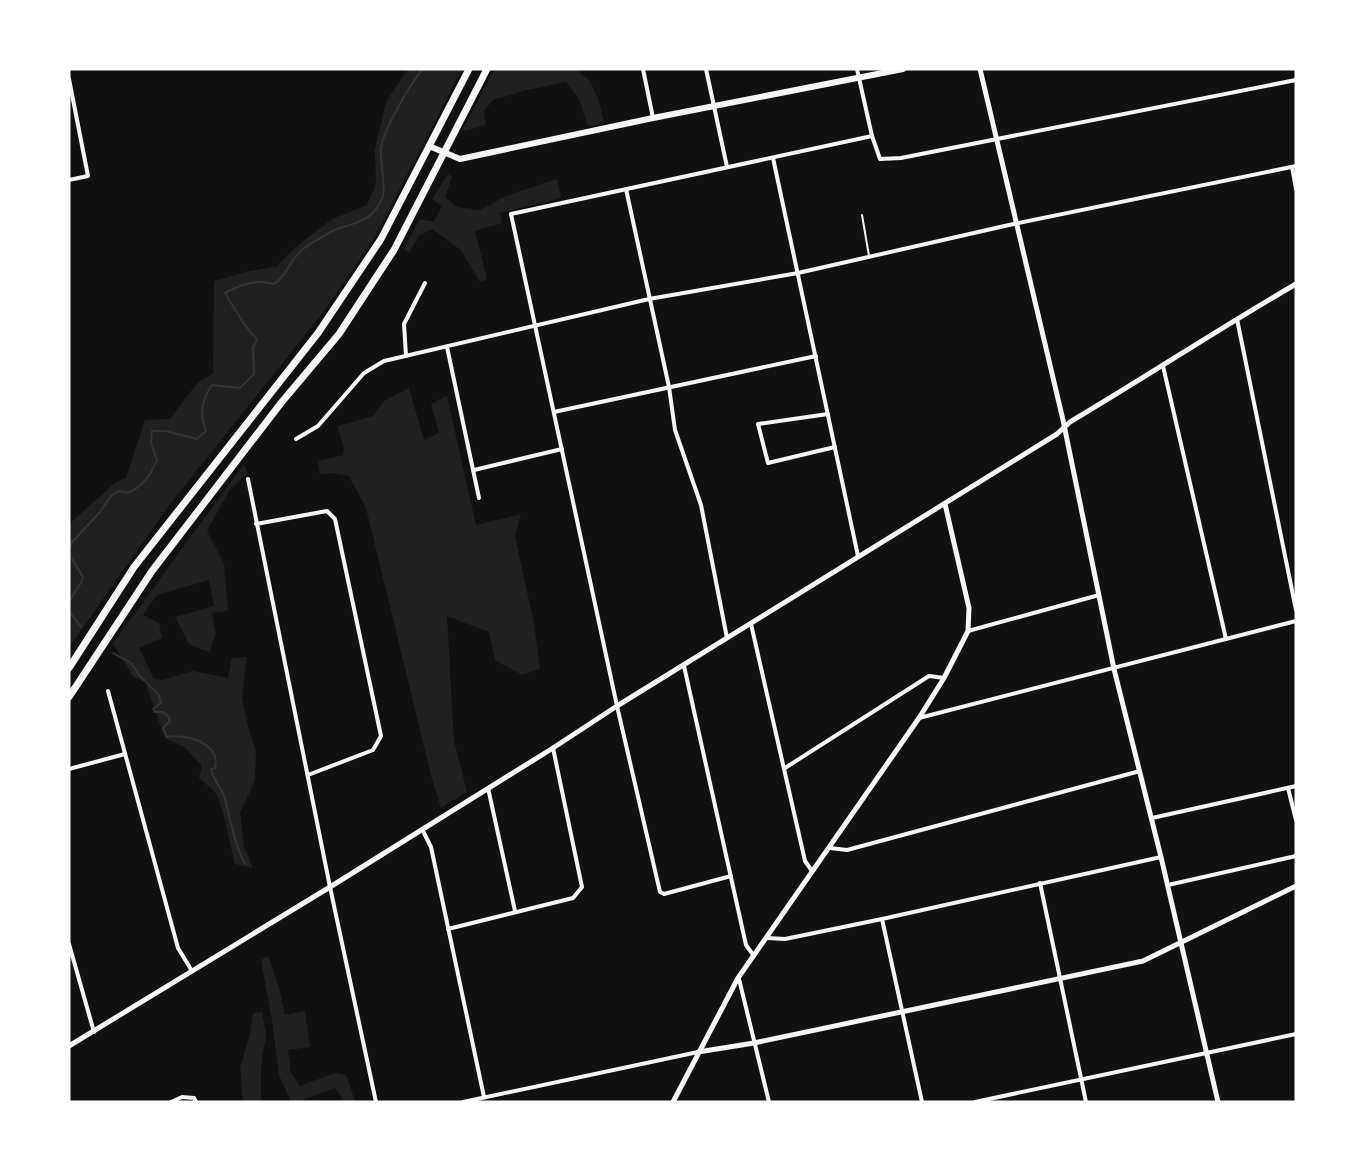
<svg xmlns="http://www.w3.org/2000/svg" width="1365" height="1171" viewBox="0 0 1365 1171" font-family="'Fira Sans',sans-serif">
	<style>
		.green { fill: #202020 }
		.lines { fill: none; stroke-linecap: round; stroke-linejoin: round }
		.stream { stroke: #333; stroke-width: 2 }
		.service { stroke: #f5f5f5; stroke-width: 2 }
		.minor { stroke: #f5f5f5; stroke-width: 4 }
		.tertiary { stroke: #f5f5f5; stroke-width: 5 }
		.secondary { stroke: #f5f5f5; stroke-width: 6 }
		.trunk { stroke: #f5f5f5; stroke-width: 7 }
	</style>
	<rect width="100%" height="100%" fill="#111"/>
	<g class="green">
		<path d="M 408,69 L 462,69 L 375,237 L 325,310 L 174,499 L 69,647 L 69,524 L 115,483 L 126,478 L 145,420 L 170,419 L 197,383 L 213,374 L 214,281 L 250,271 L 277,266 L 297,246 L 332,219 L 367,205 L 376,184 L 375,150 L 386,102 Z"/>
		<path d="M 495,69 L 575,69 L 590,81 L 599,101 L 604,123 L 588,126 L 579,99 L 566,82 L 523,91 L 493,100 L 484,111 L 486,125 L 461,132 Z"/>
		<path d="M 448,174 L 452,177 L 445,197 L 457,207 L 480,210 L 506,196 L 557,179 L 561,198 L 500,213 L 502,223 L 475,231 L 487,279 L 480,282 L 461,250 L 432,229 L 420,235 L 409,252 L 404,249 L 420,219 L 434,222 L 442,206 L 432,199 Z"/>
		<path d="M 409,388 L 424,440 L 439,433 L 431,404 L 447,396 L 476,525 L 521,514 L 515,536 L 534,624 L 540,669 L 522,675 L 495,660 L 489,632 L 447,616 L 454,741 L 467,792 L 441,808 L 431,775 L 366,508 L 349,476 L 330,473 L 320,474 L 318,461 L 343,455 C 346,440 338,438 338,426 L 373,416 L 385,400 Z"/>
		<path d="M 244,464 L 247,473 L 229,491 L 207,531 L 224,564 L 228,611 L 212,613 L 216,635 L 209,652 L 189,644 L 175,617 L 214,606 L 209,580 L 157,595 L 143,615 L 159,623 L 162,638 L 139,648 L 154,679 L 162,680 L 193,671 L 228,678 L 232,658 L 247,657 L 242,697 L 248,727 L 256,750 L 255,781 L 240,812 L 244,847 L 253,868 L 235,864 L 223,812 L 216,793 L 199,778 L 202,766 L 184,747 L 165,738 L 145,682 L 133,677 L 113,643 Z"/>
		<path d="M 268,956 L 279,987 L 285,1015 L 305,1011 L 310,1047 L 288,1050 L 291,1073 L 300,1086 L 335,1073 L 346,1075 L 355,1101 L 344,1102 L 335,1088 L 297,1102 L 291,1102 L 279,1075 L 272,1020 L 261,960 Z"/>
		<path d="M 262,1012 L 266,1035 L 261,1066 L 261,1102 L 243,1102 L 240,1068 L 250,1034 L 253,1013 Z"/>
	</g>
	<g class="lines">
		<g class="stream">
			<path d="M 69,542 L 74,540 L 100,512 L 111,496 L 119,491 L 128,493 C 144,485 150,476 157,460 L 151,443 L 152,431 L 165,431 L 197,439 L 206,431 C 199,414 202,399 212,385 L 240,388 L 254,374 L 253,347 L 257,340 L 244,324 L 225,293 C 242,284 255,279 274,284 C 286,277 288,264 299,253 C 305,245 317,241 325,235 C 348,221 372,227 383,196 C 386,189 380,161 381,150 C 381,134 411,82 423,69"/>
			<path d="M 69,603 C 72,593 80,588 83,578 C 78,565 64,557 73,541"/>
			<path d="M 69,611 L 81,627"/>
			<path d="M 113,653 L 131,663 L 139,675 L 159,695 L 161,703 L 153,709 L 155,712 L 163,712 L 169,717 L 170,721 L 163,728 L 167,737 C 185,733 221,743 215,768 L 211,769 C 213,780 222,788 225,799 C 231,822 234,843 245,864"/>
		</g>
		<path class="service" d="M 862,215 L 869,256"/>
		<g class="minor">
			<path d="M 643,69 L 653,118"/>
			<path d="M 706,69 L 727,167"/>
			<path d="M 857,69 L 872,136 L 880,159 L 901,158 L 1296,80"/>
			<path d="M 69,79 L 88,176 L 69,180"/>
			<path d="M 773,158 L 858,556"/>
			<path d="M 1292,167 L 1296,189"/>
			<path d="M 626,189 L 669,387 L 675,430 L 701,505 L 727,638"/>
			<path d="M 1237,319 L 1296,610"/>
			<path d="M 447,347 L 479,498"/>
			<path d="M 406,356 L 404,324 L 425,283"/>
			<path d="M 1163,366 L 1226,639"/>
			<path d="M 554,412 L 816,356"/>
			<path d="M 828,414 L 758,424 L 768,463 L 835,447"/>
			<path d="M 296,439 L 318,426 L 364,373 L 384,361 L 649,299 L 798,273 L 1009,225 L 1296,166"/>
			<path d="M 474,470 L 562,449"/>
			<path d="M 248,479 L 330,887 L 376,1102"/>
			<path d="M 256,524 L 327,511 L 335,519 L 381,736 L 373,750 L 308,775"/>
			<path d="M 751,624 L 805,861 L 812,871"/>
			<path d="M 968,631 L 1099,595"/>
			<path d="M 684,666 L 746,945 L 754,956"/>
			<path d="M 108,691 L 178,948 L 192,971"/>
			<path d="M 919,718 L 1296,621"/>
			<path d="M 785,768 L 929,676 L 944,678"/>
			<path d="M 69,769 L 125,754"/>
			<path d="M 488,788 L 515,911"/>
			<path d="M 1288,788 L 1296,820"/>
			<path d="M 1152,818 L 1296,786"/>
			<path d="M 422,829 L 431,847 L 484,1097"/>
			<path d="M 830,848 L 847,850 L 1140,771"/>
			<path d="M 731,876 L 664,894 L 660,892 L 617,706 L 511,214 L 872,136"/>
			<path d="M 1040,883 L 1086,1102"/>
			<path d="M 1168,885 L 1296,856"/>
			<path d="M 882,919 L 922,1102"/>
			<path d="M 448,929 L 573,898 L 582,887 L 553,748"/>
			<path d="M 767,938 L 785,939 L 882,919 L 1161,857"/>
			<path d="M 69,944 L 94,1032"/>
			<path d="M 739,979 L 769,1102"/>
			<path d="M 171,1102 L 182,1097 L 194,1098 L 196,1102"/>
			<path d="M 463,1102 L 698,1052"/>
			<path d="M 975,1102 L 1296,1034"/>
		</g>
		<g class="tertiary">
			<path d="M 980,69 L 1063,420 L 1114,669 L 1161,857 L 1218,1102"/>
			<path d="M 69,1046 L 330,887 L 553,748 L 617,706 L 1057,434 L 1070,422 C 1146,377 1220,328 1296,284"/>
			<path d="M 698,1052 L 754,1043 L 1143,961 L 1296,886"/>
			<path d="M 673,1102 L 738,978 L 919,718 L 944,678 L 968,631 L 969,608 L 945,504"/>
		</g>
		<path class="secondary" d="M 429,146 L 460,159 L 653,118 L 903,69"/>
		<g class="trunk">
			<path d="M 69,668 L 134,567 L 318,333 L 381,239 L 469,69"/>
			<path d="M 69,697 L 152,571 L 281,403 L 339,334 L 394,250 L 487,69"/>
		</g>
	</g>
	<rect width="1365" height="1171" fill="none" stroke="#ffffff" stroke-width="141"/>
</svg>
